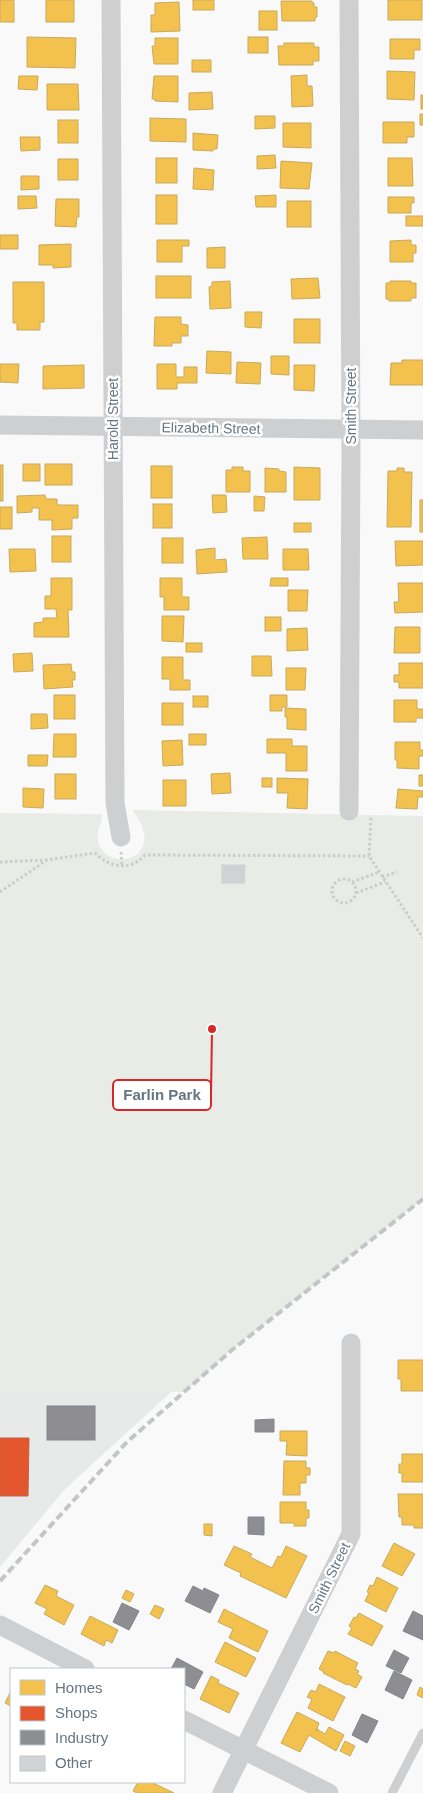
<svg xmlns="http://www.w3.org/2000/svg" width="423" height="1793" viewBox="0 0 423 1793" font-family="Helvetica,sans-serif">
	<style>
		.built { fill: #e8e9e9 }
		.green { fill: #e8ebe6 }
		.homes { fill: #f2c14e; stroke: #c8aa5e }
		.shops { fill: #e4572e; stroke: #be6048 }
		.industry { fill: #8d8d92; stroke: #81868e }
		.building { fill: #d0d2d3; stroke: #e8e8e8 }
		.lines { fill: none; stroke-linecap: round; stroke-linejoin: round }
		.path { stroke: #cbcccd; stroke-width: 3; stroke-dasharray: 2.5 2.5; stroke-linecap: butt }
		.lane { stroke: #cecfd0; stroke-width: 9 }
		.street { stroke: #cecfd0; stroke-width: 19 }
		.rail { stroke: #c3c5c6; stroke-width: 4; stroke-dasharray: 8 4; stroke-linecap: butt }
		.labels { text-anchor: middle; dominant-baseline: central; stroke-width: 5; stroke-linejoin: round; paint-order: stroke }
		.street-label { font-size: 14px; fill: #657683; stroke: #fff }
		.leader { fill: none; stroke: #d62828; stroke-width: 2 }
		.callout-dot { fill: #d62828; stroke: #fff; stroke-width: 2 }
		.callout { fill: #fff; stroke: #d62828; stroke-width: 2 }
		.callout-label { font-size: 15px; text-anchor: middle; font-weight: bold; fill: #657683 }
	</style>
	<rect width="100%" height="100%" fill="#f9f9f9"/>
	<path class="built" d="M 0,1392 L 171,1392 L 64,1490 L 0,1567 Z"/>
	<path class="green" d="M 132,810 L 423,816 L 423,1199 L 232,1350 L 185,1392 L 0,1392 L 0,813 L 102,814 C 102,823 96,832 98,841 C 107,876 171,858 132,810 Z"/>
	<g class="homes">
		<rect x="0" y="0" width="14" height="22"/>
		<rect x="46" y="0" width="28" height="22"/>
		<rect x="193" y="0" width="21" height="10"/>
		<rect x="388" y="0" width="34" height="20"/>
		<path d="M 281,1 L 312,1 L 312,3 L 314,3 L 314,7 L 317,7 L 317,17 L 315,17 L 315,21 L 282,21 Z"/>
		<path d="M 179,2 L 180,31 L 151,32 L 151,15 L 155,15 L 155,3 Z"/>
		<rect x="259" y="11" width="18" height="19"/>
		<path d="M 27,37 L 76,38 L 75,68 L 27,67 Z"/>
		<rect x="248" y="37" width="20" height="16"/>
		<path d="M 155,38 L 178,38 L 178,64 L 154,64 L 152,46 L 155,46 Z"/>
		<path d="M 390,39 L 420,39 L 420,50 L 414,50 L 414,59 L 390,59 Z"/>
		<path d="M 284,43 L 314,43 L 314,47 L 319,47 L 319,61 L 313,61 L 313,65 L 279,65 L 278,46 L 284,46 Z"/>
		<rect x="192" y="60" width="19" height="12"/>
		<path d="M 387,71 L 415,72 L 414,100 L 387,99 Z"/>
		<path d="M 307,75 L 307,86 L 312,86 L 313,106 L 292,107 L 291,76 Z"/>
		<path d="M 19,76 L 38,76 L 37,90 L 18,89 Z"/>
		<path d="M 154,76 L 178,76 L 178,102 L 155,101 L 155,99 L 152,99 Z"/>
		<path d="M 47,84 L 78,84 L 79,110 L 47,110 Z"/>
		<path d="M 212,92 L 213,109 L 189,110 L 189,93 Z"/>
		<rect x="421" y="95" width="2" height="14"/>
		<rect x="420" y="114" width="3" height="11"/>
		<path d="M 255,116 L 275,116 L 275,128 L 255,129 Z"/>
		<path d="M 150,118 L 186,119 L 186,142 L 150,141 Z"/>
		<rect x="58" y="120" width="20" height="23"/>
		<path d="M 383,122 L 414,122 L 414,137 L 407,137 L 407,143 L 383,143 Z"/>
		<path d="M 283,123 L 311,123 L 311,148 L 283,147 Z"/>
		<path d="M 193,133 L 218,135 L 217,149 L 213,149 L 213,151 L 193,150 Z"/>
		<path d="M 20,137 L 40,137 L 40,150 L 21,151 Z"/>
		<path d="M 275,155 L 276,168 L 257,169 L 257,156 Z"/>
		<rect x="156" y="158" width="21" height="25"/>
		<path d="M 388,158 L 412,158 L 413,186 L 388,186 Z"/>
		<rect x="58" y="159" width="20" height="21"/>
		<path d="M 281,161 L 312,163 L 309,189 L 280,188 Z"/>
		<path d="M 194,168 L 214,170 L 213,190 L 193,189 Z"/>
		<path d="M 21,176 L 39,176 L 39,189 L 21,190 Z"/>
		<rect x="156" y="195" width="21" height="29"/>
		<path d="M 276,195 L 276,207 L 256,207 L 255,196 Z"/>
		<path d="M 18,196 L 36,196 L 37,208 L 18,209 Z"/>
		<path d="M 388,197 L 414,197 L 414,203 L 411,203 L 411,213 L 388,213 Z"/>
		<path d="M 56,199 L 79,199 L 79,217 L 77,217 L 76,227 L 55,226 Z"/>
		<rect x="287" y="201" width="24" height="26"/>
		<rect x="406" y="216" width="17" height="10"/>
		<rect x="0" y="235" width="18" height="14"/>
		<path d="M 157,240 L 189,240 L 189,246 L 182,246 L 182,262 L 157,262 Z"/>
		<path d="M 411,240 L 411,245 L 416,245 L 416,253 L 413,253 L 413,262 L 390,262 L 390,241 Z"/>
		<path d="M 71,244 L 71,267 L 53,268 L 53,265 L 39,265 L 39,245 Z"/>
		<path d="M 225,247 L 225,268 L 207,268 L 207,248 Z"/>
		<rect x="156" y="276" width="35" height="22"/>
		<path d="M 318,278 L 320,298 L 292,299 L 291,279 Z"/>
		<path d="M 230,281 L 231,308 L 210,309 L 209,287 L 212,286 L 212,282 Z"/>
		<path d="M 390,281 L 411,281 L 411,283 L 416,283 L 416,298 L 411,298 L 411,301 L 389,301 L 389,299 L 386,299 L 386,283 L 390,283 Z"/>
		<path d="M 13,282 L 44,282 L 44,322 L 40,322 L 40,330 L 17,330 L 17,323 L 13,323 Z"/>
		<path d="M 245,312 L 262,312 L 261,328 L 245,327 Z"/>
		<path d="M 155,317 L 181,317 L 181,324 L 188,325 L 188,336 L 181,336 L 181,343 L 172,343 L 172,346 L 154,346 Z"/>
		<rect x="294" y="319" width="26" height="24"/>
		<path d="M 207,351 L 231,352 L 231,374 L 206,373 Z"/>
		<path d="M 271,356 L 289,356 L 289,375 L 271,374 Z"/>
		<path d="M 402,360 L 423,360 L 423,385 L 390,385 L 391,363 L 402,363 Z"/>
		<path d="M 237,362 L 261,363 L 260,384 L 236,383 Z"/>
		<path d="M 0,364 L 19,364 L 18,383 L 0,382 Z"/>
		<path d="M 157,364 L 176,364 L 176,377 L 184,377 L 184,367 L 197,367 L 197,383 L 177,383 L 177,389 L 157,389 Z"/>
		<path d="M 84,365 L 84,388 L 43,389 L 43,366 Z"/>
		<path d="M 294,365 L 315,365 L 314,391 L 294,390 Z"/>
		<rect x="23" y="464" width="17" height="17"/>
		<rect x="45" y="464" width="27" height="21"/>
		<rect x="0" y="465" width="3" height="36"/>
		<rect x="151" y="466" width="21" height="32"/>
		<path d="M 232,467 L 243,467 L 243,471 L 250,471 L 250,492 L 226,492 L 226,470 L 232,470 Z"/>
		<path d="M 294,467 L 320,468 L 320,500 L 294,500 Z"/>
		<path d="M 265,468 L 279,469 L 279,471 L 286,472 L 286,492 L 265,492 Z"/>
		<path d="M 397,468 L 404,468 L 404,472 L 412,472 L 411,527 L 387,527 L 388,471 L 397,471 Z"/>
		<path d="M 45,495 L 46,499 L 57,499 L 57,505 L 78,505 L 78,518 L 72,518 L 72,529 L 52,530 L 52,520 L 39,520 L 39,508 L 32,508 L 32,512 L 17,513 L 17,496 Z"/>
		<path d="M 212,495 L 226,495 L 227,512 L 213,513 Z"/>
		<path d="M 254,496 L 265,497 L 264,511 L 254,511 Z"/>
		<rect x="420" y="500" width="3" height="32"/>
		<rect x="153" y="504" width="19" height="24"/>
		<rect x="0" y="507" width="12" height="22"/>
		<rect x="294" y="523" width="17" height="9"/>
		<rect x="52" y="536" width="19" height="26"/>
		<path d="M 267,537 L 268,559 L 243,559 L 242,538 Z"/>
		<rect x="162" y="538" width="21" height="25"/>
		<path d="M 395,541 L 423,541 L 423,565 L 396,566 Z"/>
		<path d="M 215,548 L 215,560 L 226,559 L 227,572 L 197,574 L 196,550 Z"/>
		<path d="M 9,549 L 35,549 L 36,571 L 10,572 Z"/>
		<path d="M 283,549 L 308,549 L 309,570 L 283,570 Z"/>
		<path d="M 51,578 L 72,578 L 72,610 L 68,610 L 69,637 L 34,637 L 34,623 L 43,622 L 43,618 L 57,618 L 56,609 L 45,609 L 45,596 L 51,596 Z"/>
		<path d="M 160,578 L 182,578 L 182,597 L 189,597 L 189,610 L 164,610 L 164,597 L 160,597 Z"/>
		<path d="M 271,578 L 288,578 L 288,586 L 270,586 Z"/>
		<path d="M 398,583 L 423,583 L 423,612 L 395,613 L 394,602 L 399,602 Z"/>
		<path d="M 288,590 L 308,590 L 307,611 L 288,611 Z"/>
		<path d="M 162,616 L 184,616 L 183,642 L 162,641 Z"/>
		<rect x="265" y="617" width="16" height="14"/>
		<path d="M 395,627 L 420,627 L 420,653 L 394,653 Z"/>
		<path d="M 307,628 L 308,650 L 287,651 L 287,629 Z"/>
		<rect x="186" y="643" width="16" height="9"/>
		<path d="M 32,653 L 33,671 L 14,672 L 13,654 Z"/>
		<path d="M 252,656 L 271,656 L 272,676 L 252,676 Z"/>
		<path d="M 162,657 L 183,657 L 183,680 L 190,680 L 190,690 L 170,690 L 170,679 L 162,679 Z"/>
		<path d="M 399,663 L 423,663 L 423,688 L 399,688 L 399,682 L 394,682 L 394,675 L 399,675 Z"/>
		<path d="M 71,664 L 72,672 L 75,672 L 75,680 L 72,680 L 73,687 L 44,689 L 43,665 Z"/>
		<path d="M 286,668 L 306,668 L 305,690 L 286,690 Z"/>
		<rect x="54" y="695" width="21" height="24"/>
		<path d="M 270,695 L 287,695 L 287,707 L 282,707 L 282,711 L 270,711 Z"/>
		<rect x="193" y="696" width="15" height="11"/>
		<path d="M 394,700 L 417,700 L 417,709 L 423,709 L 423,718 L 416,718 L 416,722 L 394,722 Z"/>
		<rect x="162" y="703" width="21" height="22"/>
		<path d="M 285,708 L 306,709 L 306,730 L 287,729 L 287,717 L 285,717 Z"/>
		<path d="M 31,714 L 47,714 L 48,728 L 31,729 Z"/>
		<path d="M 54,734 L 76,734 L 76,757 L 53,757 Z"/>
		<rect x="189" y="734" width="17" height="11"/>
		<path d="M 267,739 L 292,739 L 292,746 L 307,746 L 307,771 L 286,771 L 286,753 L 267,753 Z"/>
		<path d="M 182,740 L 183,765 L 163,766 L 162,741 Z"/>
		<path d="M 395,742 L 420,742 L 420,750 L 423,750 L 423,756 L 419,756 L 419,769 L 397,768 L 397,760 L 395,760 Z"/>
		<path d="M 28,755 L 48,755 L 47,766 L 28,766 Z"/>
		<path d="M 230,773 L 231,793 L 212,794 L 211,774 Z"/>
		<rect x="55" y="774" width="21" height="25"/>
		<rect x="419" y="775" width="4" height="11"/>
		<rect x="262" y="778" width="10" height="9"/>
		<path d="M 277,778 L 308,779 L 307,809 L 287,808 L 288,793 L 277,793 Z"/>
		<rect x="163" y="780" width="23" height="26"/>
		<path d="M 23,788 L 44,789 L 43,808 L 23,807 Z"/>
		<path d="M 398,789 L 423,791 L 423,797 L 418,797 L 417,809 L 396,808 Z"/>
		<path d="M 398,1360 L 423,1360 L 423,1391 L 401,1391 L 401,1379 L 398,1379 Z"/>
		<path d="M 280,1431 L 307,1431 L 307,1456 L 286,1455 L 287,1441 L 280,1441 Z"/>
		<path d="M 402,1454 L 423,1454 L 423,1482 L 402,1482 L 402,1473 L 399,1473 L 399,1464 L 402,1464 Z"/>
		<path d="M 284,1461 L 306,1461 L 306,1468 L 310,1468 L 310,1475 L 306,1475 L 306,1483 L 300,1483 L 300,1495 L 283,1495 Z"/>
		<path d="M 398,1494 L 423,1494 L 423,1528 L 414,1528 L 414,1525 L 402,1525 L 402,1517 L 399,1517 Z"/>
		<path d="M 280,1502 L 306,1502 L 306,1510 L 309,1510 L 309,1518 L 306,1518 L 306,1526 L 294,1526 L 294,1523 L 280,1523 Z"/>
		<path d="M 204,1524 L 212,1524 L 212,1536 L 204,1535 Z"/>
		<path d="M 394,1543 L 415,1554 L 402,1576 L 382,1566 Z"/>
		<path d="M 234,1546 L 252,1554 L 250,1557 L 272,1568 L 278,1556 L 281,1557 L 286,1546 L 307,1556 L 286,1598 L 240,1576 L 241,1573 L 224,1565 Z"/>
		<path d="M 377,1577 L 398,1588 L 386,1612 L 365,1601 L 369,1593 L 367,1592 L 370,1585 L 373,1586 Z"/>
		<path d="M 45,1585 L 58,1591 L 56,1596 L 74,1605 L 64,1625 L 44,1614 L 47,1609 L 35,1603 Z"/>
		<path d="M 126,1590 L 134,1594 L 130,1602 L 122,1598 Z"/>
		<path d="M 155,1605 L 164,1609 L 159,1619 L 150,1614 Z"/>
		<path d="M 224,1609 L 268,1631 L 258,1652 L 229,1638 L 233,1629 L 218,1622 Z"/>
		<path d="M 359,1613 L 383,1626 L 372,1646 L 348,1634 L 352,1628 L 349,1626 L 354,1617 L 356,1618 Z"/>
		<path d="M 90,1616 L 118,1630 L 112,1643 L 106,1640 L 104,1646 L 81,1634 Z"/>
		<path d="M 225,1642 L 256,1658 L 246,1677 L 215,1662 Z"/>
		<path d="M 328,1651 L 334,1653 L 335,1651 L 358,1663 L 355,1669 L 359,1671 L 357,1674 L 362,1677 L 356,1688 L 348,1684 L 347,1685 L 323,1673 L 324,1672 L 319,1669 Z"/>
		<path d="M 211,1676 L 219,1680 L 218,1683 L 239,1693 L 229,1713 L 200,1699 Z"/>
		<path d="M 319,1684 L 345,1697 L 333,1721 L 308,1708 L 312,1699 L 307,1697 L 311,1690 L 316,1692 Z"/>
		<path d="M 420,1687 L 423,1689 L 423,1698 L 417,1695 Z"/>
		<path d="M 11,1691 L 11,1706 L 5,1703 Z"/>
		<path d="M 297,1712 L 319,1723 L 316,1732 L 317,1729 L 325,1734 L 329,1727 L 344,1735 L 336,1751 L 309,1735 L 300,1752 L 281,1743 Z"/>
		<path d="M 345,1741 L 355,1746 L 350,1756 L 340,1751 Z"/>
		<path d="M 138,1782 L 151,1782 L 174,1793 L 137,1793 L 133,1791 Z"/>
	</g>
	<path class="shops" d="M 0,1438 L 29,1438 L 28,1496 L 0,1496 Z"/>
	<g class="industry">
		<rect x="47" y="1406" width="48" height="34"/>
		<path d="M 274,1419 L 274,1432 L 255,1432 L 255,1420 Z"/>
		<path d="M 248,1517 L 264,1517 L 264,1535 L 248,1534 Z"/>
		<path d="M 193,1586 L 203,1591 L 204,1588 L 219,1595 L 210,1613 L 185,1601 Z"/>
		<path d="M 122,1603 L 139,1611 L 129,1630 L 113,1622 Z"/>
		<path d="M 413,1611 L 423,1616 L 423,1640 L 403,1631 Z"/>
		<path d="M 394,1650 L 409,1658 L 401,1673 L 386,1666 Z"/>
		<path d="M 177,1658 L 203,1672 L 194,1689 L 184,1684 L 184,1669 L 171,1669 Z"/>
		<path d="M 394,1671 L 412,1680 L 403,1699 L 385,1690 Z"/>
		<path d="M 362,1714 L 378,1721 L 367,1743 L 352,1735 Z"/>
	</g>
	<path class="building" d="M 221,864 L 246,864 L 245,884 L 221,884 Z"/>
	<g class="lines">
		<g class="path">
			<path d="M 371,818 L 369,856 L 423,938"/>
			<path d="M 121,852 L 122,867"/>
			<path d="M 0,862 L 47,860"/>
			<path d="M 382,877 L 397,872"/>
			<circle cx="344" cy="891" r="12"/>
			<path d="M 352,882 L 379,872"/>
			<path d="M 0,892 L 47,860 L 95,853 C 109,867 130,872 145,855 L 369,856"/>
			<path d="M 356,893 L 385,882"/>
		</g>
		<path class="lane" d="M 392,1793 L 423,1733"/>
		<g class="street">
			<path d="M 111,0 L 115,803 L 121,837"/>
			<path d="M 0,425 L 423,430"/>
			<path d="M 349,811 L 351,450 L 349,0"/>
			<path d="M 0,1625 L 85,1669"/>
			<path d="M 184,1720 L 329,1793"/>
			<path d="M 222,1793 L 351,1534 L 351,1343"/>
		</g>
		<path class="rail" d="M 0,1581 L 127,1442 L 232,1350 L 423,1199"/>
	</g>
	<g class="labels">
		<g class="street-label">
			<text transform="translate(351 406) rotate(-90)">Smith Street</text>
			<text transform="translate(113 419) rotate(-90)">Harold Street</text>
			<text transform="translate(211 428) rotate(1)">Elizabeth Street</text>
			<text transform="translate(329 1578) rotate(-64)">Smith Street</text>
		</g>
	</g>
	<path class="leader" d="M212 1029L211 1095"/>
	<circle class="callout-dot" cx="212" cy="1029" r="5"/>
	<rect class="callout" x="113" y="1080" width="98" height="30" rx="5"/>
	<g class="callout-label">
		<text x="162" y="1100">Farlin Park</text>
	</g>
	<rect x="10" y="1668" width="175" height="115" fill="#ffffff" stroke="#c1c8cd"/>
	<rect x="20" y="1680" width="25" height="15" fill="#f2c14e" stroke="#c1c8cd"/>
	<text x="55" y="1693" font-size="15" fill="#657683">Homes</text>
	<rect x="20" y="1706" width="25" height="15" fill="#e4572e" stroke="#c1c8cd"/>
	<text x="55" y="1718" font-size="15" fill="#657683">Shops</text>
	<rect x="20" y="1730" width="25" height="15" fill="#8d8d92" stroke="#c1c8cd"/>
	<text x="55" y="1743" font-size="15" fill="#657683">Industry</text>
	<rect x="20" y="1756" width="25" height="15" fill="#d0d2d3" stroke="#c1c8cd"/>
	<text x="55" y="1768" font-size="15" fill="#657683">Other</text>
</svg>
